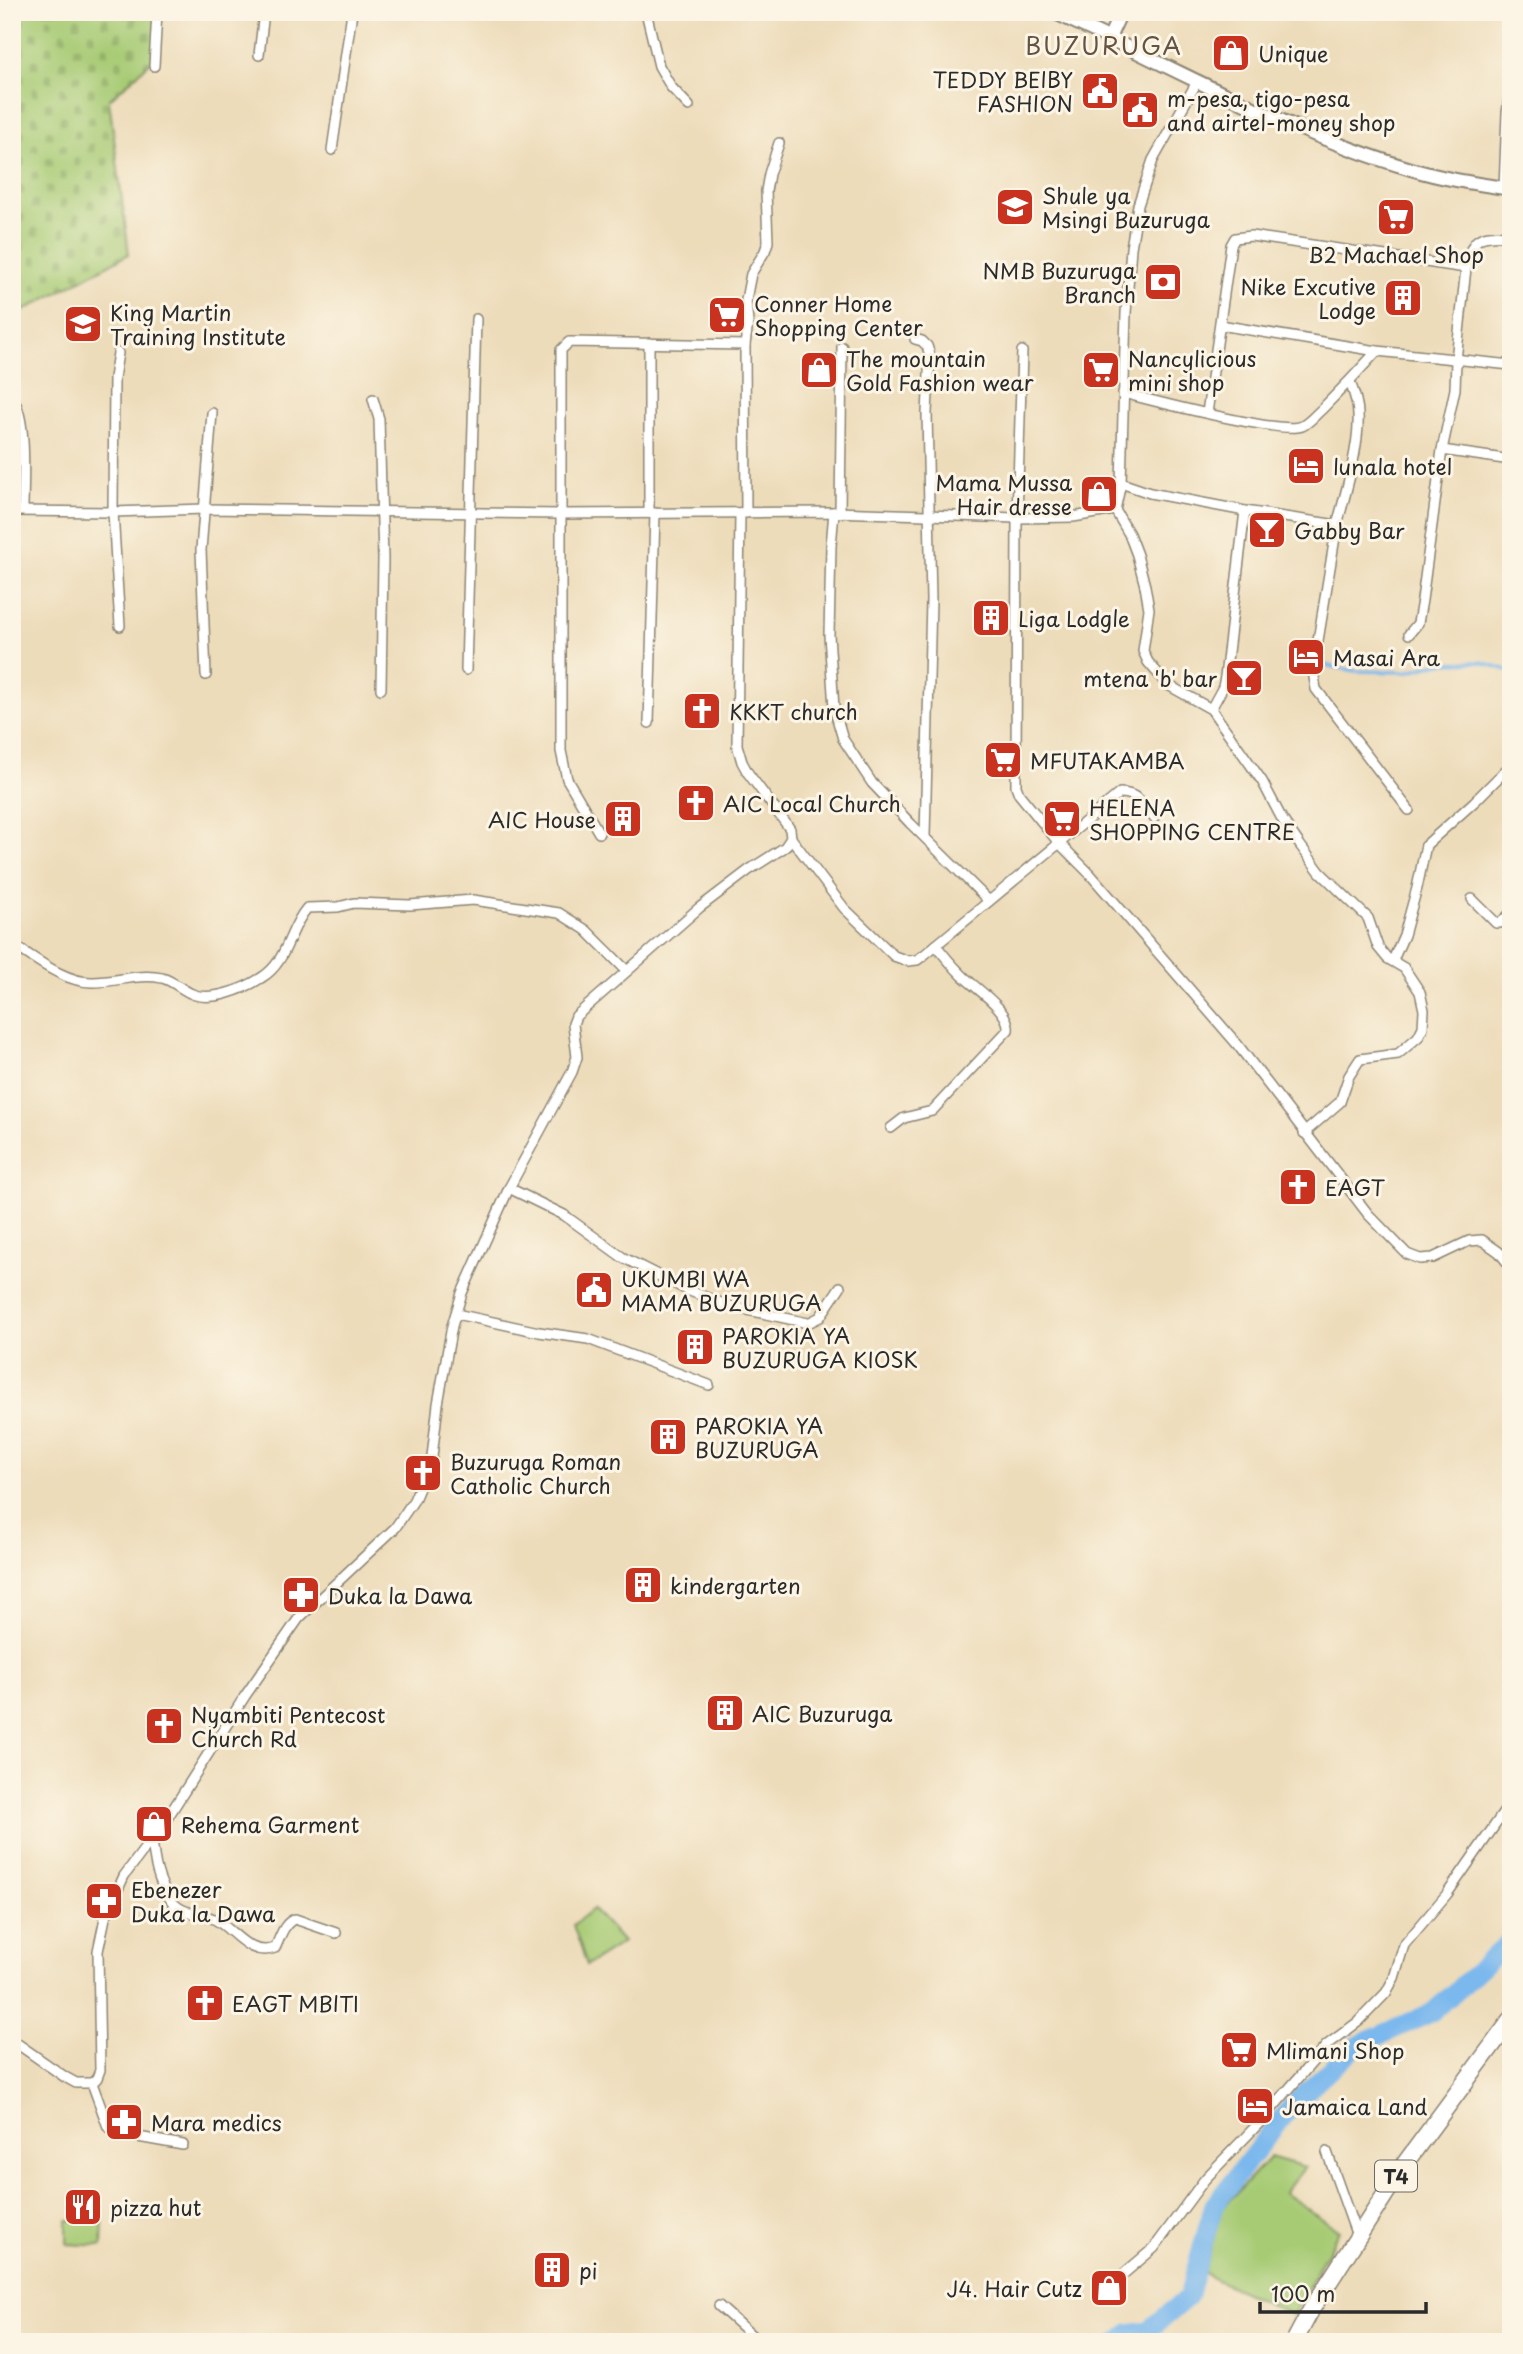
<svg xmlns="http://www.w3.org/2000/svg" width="1523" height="2354" viewBox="0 0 1523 2354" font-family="'Playpen Sans',sans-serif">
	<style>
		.cemetery { fill: url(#cemetery-stones); stroke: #697b50; stroke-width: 2 }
		.green { fill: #a7cb75; stroke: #697b50; stroke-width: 2 }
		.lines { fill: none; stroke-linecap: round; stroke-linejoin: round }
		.stream { stroke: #7ab8ed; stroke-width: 3.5 }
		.river { stroke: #7ab8ed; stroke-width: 19 }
		.street-casing { stroke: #8c8472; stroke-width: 12 }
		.secondary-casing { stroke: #8c8472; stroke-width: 16 }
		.highway-casing { stroke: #8c8472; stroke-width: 19 }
		.street { stroke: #fff; stroke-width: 9 }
		.secondary { stroke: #fff; stroke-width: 12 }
		.highway { stroke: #fff; stroke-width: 16 }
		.labels { text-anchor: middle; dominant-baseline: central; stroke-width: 6; stroke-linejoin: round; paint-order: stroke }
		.shield { fill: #fcf5e5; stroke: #6a6863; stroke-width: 2 }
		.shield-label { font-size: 19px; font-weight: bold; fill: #2b2b2b }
		.poi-label { font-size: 21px; fill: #2b2b2b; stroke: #fcf5e5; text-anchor: start }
		.quarter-label { font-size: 24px; letter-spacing: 2px; fill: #645343; stroke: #fcf5e5 }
	</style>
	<defs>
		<pattern id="cemetery-stones" width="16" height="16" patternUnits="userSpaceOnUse" patternTransform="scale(1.75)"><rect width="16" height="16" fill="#a7cb75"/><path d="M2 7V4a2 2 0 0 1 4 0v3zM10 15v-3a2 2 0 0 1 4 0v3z" fill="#90ae65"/></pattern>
	</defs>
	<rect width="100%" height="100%" fill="#fcf5e5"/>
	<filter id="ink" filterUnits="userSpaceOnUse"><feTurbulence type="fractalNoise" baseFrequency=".0143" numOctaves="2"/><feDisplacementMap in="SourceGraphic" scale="14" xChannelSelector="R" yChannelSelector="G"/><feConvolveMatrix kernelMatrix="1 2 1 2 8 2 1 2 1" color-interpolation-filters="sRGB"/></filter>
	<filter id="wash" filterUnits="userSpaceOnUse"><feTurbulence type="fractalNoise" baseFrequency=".00686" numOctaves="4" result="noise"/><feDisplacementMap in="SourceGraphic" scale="28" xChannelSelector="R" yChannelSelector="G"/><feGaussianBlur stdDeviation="1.57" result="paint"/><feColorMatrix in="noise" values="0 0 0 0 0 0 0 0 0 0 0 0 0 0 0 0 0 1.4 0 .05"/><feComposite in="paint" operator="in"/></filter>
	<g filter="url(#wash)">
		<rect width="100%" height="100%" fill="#eddcba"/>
		<path class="cemetery" d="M 12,12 L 159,12 L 157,56 L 109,100 L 129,254 L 12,317 Z"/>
		<g class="green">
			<path d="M 593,1909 L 623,1942 L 587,1965 L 573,1925 Z"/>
			<path d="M 1270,2157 L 1305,2167 L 1284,2193 L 1339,2230 L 1293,2315 L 1208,2276 L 1204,2272 L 1222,2208 Z"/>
			<path d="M 67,2220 L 103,2222 L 102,2246 L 67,2244 Z"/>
		</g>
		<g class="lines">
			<path class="stream" d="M 1324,665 L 1356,671 L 1406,672 L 1438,663 L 1481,662 L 1511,671"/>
			<path class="river" d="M 1117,2342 L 1129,2333 L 1149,2330 L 1188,2297 L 1214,2205 L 1291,2106 L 1356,2046 L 1433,2012 L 1510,1941 L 1511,1937"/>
		</g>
	</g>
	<g filter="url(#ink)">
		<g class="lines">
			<defs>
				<g id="street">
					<path d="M 646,12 L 659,66 L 671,87 L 689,106"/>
					<path d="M 538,15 L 539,12"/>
					<path d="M 259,55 L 264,12"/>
					<path d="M 154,66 L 157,12"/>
					<path d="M 332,150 L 352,12"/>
					<path d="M 1504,188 L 1507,113 L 1510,90"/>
					<path d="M 1466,268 C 1472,236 1479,234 1511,236"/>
					<path d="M 1220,325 L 1377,351 L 1511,365"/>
					<path d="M 915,339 L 922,341 L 927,346 L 930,355 L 927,413 L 931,600 L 925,836"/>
					<path d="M 649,343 L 649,513"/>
					<path d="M 1022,351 L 1017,518 L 1016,777 L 1016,786 L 1019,794 L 1059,843 L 1090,874 L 1237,1044 L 1368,1214 L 1407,1254 L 1420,1259 L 1433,1258 L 1469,1241 L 1482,1240 L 1499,1252 L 1511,1267"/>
					<path d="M 118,353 L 114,378 L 113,512 L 120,626"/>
					<path d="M 1123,393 C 1150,400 1283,435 1302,426 C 1309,423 1316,414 1322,409 C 1341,390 1359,371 1377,351"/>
					<path d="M 12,397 C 28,419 23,482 23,510"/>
					<path d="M 373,399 L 379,419 L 383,559 L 381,689"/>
					<path d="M 1207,413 L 1231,245 L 1235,238 L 1251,236 L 1466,268 L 1456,360 L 1455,389 L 1442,450 L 1511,460"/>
					<path d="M 1121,483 L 1150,493 L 1245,511 L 1337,525 L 1313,671 L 1316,689 L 1409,810"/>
					<path d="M 1115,510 L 1129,534 L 1137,555 L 1145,586 L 1149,609 L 1143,651 L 1148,662 L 1168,685 L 1211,709 L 1262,781 L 1282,819 L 1300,845 L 1320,872 L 1368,918 L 1378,947 L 1387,958 L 1404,968 L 1420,992 L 1424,1010 L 1423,1027 L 1418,1037 L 1398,1054 L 1360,1059 L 1349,1076 L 1340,1102 L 1304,1133"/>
					<path d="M 12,511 L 113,512 L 205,509 L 561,514 L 834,512 L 1017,518 L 1073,517 L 1115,510 L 1121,483 L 1126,313 L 1131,248 L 1138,205 L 1153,160 L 1197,82"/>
					<path d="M 834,512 L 831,546 L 829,635 L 834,708 L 843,739 L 872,783 L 911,824 L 989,901"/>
					<path d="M 746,513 L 745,345 L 748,323 L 746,300 L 749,284 L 751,274 L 765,251 L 768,242 L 766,191 L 769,174 L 779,143"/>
					<path d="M 840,513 L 842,347"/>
					<path d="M 1337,525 C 1345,496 1360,444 1358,415 C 1358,403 1354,393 1350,382"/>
					<path d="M 1409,634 L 1418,623 L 1422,600 L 1442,450"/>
					<path d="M 466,670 L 476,319"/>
					<path d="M 206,675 L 201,550 L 212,413"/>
					<path d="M 1211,709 L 1223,687 L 1225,677 L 1245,511"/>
					<path d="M 649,723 L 655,513"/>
					<path d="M 599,833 L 567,779 L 561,751 L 561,350 L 569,342 L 745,345"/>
					<path d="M 791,838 L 844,908 L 894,956 L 908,961 L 917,960 L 924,955 L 1120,793 C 1138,793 1144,805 1154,818"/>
					<path d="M 1472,899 L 1496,923 L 1500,923 L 1511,913"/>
					<path d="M 12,944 C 35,958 65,983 93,982 C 117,982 139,973 162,978 C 173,981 181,989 190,993 C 210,1003 244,989 261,978 C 288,962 288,930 307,908 L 338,907 L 354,903 L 410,905 L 473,900 L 559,913 L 586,930 L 627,971"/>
					<path d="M 1393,960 L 1404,935 L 1417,888 L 1426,845 L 1474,802 L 1511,765"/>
					<path d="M 891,1128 L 904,1118 L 932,1111 L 1008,1030 C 1011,1011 975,988 962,975 C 953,966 944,956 936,945"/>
					<path d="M 509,1188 L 564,1215 L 622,1257 L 687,1290 L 729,1306 L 808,1323 L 820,1317 L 840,1287"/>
					<path d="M 456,1314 L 539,1332 L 588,1339 L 709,1385"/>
					<path d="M 152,1838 C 154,1861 157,1881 171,1900 C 181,1915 199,1912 214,1919 C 234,1929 249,1958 275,1948 C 280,1938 284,1922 295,1919 L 336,1933"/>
					<path d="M 12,2040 L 65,2077 L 76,2083 L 92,2083 L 97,2078 L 100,2070 L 98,1951 L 105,1918 L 124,1876 L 166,1820 L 245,1696 L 299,1618 L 395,1528 L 414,1500 L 432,1457 L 438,1404 L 452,1326 L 462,1293 L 509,1188 L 572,1072 L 577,1057 L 573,1024 L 576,1016 L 699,908 L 749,870 L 785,847 L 791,838 L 790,829 L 748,773 L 742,762 L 737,745 L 740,513"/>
					<path d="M 92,2083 L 108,2127 L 121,2134 L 183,2145"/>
					<path d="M 1327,2152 L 1357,2236"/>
					<path d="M 1121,2276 L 1154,2248 L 1205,2179 L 1262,2120 L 1327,2045 L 1358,2022 L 1386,1993 L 1394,1978 L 1404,1945 L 1447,1894 L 1511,1802"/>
					<path d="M 719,2306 L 759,2342"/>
				</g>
				<g id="secondary">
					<path d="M 1053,12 C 1172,66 1286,132 1411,169 C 1443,179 1478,184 1511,189"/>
					<path d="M 1109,38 L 1121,12"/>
				</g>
				<path id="highway" d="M 1294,2342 L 1311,2310 L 1406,2162 L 1511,2020"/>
			</defs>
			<use href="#street" class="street-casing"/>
			<use href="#secondary" class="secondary-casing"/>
			<use href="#highway" class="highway-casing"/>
			<use href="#street" class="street"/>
			<use href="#secondary" class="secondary"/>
			<use href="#highway" class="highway"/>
		</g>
	</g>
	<defs>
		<symbol id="shop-square" viewBox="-11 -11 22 22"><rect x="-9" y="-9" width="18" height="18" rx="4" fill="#c8321e" stroke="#fcf5e5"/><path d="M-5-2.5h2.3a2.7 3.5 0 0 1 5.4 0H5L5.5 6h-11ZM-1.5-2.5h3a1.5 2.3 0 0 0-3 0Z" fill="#fff"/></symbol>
		<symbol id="civic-square" viewBox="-11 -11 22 22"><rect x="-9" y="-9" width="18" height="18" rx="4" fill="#c8321e" stroke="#fcf5e5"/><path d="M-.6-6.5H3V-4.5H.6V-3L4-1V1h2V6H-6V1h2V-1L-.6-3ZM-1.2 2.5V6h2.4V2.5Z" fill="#fff"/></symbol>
		<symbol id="school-square" viewBox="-11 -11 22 22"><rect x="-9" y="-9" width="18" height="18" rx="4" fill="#c8321e" stroke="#fcf5e5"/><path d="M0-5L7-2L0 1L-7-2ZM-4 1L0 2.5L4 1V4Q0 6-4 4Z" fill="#fff"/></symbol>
		<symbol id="supermarket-square" viewBox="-11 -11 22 22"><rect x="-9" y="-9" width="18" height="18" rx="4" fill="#c8321e" stroke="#fcf5e5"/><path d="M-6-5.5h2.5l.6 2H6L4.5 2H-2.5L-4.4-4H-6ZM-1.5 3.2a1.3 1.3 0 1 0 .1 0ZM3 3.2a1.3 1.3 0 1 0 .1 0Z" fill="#fff"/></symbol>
		<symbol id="bank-square" viewBox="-11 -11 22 22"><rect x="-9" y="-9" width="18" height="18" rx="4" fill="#c8321e" stroke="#fcf5e5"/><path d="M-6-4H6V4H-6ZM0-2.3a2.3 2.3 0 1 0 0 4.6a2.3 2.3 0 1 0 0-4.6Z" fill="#fff"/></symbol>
		<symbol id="building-square" viewBox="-11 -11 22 22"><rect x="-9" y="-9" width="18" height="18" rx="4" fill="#c8321e" stroke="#fcf5e5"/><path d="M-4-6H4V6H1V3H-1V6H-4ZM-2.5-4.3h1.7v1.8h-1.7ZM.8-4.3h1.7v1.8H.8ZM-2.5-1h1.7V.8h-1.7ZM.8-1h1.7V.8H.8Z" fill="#fff"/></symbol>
		<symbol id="university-square" viewBox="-11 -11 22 22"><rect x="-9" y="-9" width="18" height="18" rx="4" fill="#c8321e" stroke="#fcf5e5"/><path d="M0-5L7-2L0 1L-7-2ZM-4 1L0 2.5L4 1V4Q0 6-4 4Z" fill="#fff"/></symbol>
		<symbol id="hotel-square" viewBox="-11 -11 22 22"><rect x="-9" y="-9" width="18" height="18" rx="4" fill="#c8321e" stroke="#fcf5e5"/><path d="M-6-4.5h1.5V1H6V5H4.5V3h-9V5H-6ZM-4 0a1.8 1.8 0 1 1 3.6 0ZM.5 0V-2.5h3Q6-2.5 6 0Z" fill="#fff"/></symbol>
		<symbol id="bar-square" viewBox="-11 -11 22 22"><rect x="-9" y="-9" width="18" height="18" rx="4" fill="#c8321e" stroke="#fcf5e5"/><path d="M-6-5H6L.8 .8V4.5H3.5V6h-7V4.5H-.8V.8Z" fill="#fff"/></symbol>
		<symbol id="church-square" viewBox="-11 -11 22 22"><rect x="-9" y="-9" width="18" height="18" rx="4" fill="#c8321e" stroke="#fcf5e5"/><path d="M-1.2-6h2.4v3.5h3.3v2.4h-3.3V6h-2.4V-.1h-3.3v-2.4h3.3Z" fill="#fff"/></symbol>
		<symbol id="pharmacy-square" viewBox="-11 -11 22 22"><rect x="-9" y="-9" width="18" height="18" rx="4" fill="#c8321e" stroke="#fcf5e5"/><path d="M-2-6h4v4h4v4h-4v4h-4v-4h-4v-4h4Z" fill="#fff"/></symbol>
		<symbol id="restaurant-square" viewBox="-11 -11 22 22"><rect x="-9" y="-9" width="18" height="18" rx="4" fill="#c8321e" stroke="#fcf5e5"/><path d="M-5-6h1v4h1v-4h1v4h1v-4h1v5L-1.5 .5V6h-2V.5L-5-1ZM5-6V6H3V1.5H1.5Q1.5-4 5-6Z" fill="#fff"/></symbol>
	</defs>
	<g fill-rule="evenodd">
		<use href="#shop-square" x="1209" y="31" width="44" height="44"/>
		<use href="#civic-square" x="1078" y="69" width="44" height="44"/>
		<use href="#civic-square" x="1118" y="88" width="44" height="44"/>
		<use href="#school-square" x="993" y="185" width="44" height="44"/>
		<use href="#supermarket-square" x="1374" y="195" width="44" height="44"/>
		<use href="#bank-square" x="1141" y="260" width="44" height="44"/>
		<use href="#building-square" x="1381" y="276" width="44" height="44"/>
		<use href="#supermarket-square" x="705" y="293" width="44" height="44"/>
		<use href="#university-square" x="61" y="302" width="44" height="44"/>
		<use href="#shop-square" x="797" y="348" width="44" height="44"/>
		<use href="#supermarket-square" x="1079" y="348" width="44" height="44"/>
		<use href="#hotel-square" x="1284" y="444" width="44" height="44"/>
		<use href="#shop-square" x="1077" y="472" width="44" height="44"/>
		<use href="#bar-square" x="1245" y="508" width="44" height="44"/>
		<use href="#building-square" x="969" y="596" width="44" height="44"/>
		<use href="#hotel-square" x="1284" y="635" width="44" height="44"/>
		<use href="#bar-square" x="1222" y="656" width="44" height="44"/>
		<use href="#church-square" x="680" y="689" width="44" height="44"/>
		<use href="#supermarket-square" x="981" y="738" width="44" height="44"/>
		<use href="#church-square" x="674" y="781" width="44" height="44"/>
		<use href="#building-square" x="601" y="797" width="44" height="44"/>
		<use href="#supermarket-square" x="1040" y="797" width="44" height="44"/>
		<use href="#church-square" x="1276" y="1165" width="44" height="44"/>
		<use href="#civic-square" x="572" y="1268" width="44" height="44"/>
		<use href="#building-square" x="673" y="1325" width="44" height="44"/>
		<use href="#building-square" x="646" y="1415" width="44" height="44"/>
		<use href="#church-square" x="401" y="1451" width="44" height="44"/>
		<use href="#building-square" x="621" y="1563" width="44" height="44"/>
		<use href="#pharmacy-square" x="279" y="1573" width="44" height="44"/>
		<use href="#building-square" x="703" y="1691" width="44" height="44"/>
		<use href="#church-square" x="142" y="1704" width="44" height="44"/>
		<use href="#shop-square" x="132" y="1802" width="44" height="44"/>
		<use href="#pharmacy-square" x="82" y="1879" width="44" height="44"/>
		<use href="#church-square" x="183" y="1981" width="44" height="44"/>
		<use href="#supermarket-square" x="1217" y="2028" width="44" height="44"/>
		<use href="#hotel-square" x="1233" y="2084" width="44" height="44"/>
		<use href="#pharmacy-square" x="102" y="2100" width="44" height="44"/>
		<use href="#restaurant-square" x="61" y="2185" width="44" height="44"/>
		<use href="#building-square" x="530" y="2248" width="44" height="44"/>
		<use href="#shop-square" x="1087" y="2266" width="44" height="44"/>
	</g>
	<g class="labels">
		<rect class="shield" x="1375" y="2160.5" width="42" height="31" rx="5"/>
		<g class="shield-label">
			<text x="1396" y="2176">T4</text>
		</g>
		<g class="poi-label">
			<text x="1258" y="53">Unique</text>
			<text x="1073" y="79" text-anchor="end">TEDDY BEIBY<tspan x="1073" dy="24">FASHION</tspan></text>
			<text x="1167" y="98">m-pesa, tigo-pesa<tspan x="1167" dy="24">and airtel-money shop</tspan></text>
			<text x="1042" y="195">Shule ya<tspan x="1042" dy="24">Msingi Buzuruga</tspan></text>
			<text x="1396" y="254" text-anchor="middle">B2 Machael Shop</text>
			<text x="1136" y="270" text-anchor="end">NMB Buzuruga<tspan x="1136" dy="24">Branch</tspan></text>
			<text x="1376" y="286" text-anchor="end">Nike Excutive<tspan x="1376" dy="24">Lodge</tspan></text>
			<text x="754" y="303">Conner Home<tspan x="754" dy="24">Shopping Center</tspan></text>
			<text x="110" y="312">King Martin<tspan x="110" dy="24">Training Institute</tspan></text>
			<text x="846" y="358">The mountain<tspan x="846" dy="24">Gold Fashion wear</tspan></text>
			<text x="1128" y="358">Nancylicious<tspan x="1128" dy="24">mini shop</tspan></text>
			<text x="1333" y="466">lunala hotel</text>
			<text x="1072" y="482" text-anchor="end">Mama Mussa<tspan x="1072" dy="24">Hair dresse</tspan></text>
			<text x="1294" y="530">Gabby Bar</text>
			<text x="1018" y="618">Liga Lodgle</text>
			<text x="1333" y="657">Masai Ara</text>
			<text x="1217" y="678" text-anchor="end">mtena 'b' bar</text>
			<text x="729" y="711">KKKT church</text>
			<text x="1030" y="760">MFUTAKAMBA</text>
			<text x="723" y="803">AIC Local Church</text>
			<text x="1089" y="807">HELENA<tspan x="1089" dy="24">SHOPPING CENTRE</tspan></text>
			<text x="596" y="819" text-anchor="end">AIC House</text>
			<text x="1325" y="1187">EAGT</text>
			<text x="621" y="1278">UKUMBI WA<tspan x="621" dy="24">MAMA BUZURUGA</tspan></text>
			<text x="722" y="1335">PAROKIA YA<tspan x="722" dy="24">BUZURUGA KIOSK</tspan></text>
			<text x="695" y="1425">PAROKIA YA<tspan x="695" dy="24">BUZURUGA</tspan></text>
			<text x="450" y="1461">Buzuruga Roman<tspan x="450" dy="24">Catholic Church</tspan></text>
			<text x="670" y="1585">kindergarten</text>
			<text x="328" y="1595">Duka la Dawa</text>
			<text x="752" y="1713">AIC Buzuruga</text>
			<text x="191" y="1714">Nyambiti Pentecost<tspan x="191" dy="24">Church Rd</tspan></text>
			<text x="181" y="1824">Rehema Garment</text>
			<text x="131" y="1889">Ebenezer<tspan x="131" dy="24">Duka la Dawa</tspan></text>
			<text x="232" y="2003">EAGT MBITI</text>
			<text x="1266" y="2050">Mlimani Shop</text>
			<text x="1282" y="2106">Jamaica Land</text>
			<text x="151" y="2122">Mara medics</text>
			<text x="110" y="2207">pizza hut</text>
			<text x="579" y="2270">pi</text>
			<text x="1082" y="2288" text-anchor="end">J4. Hair Cutz</text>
		</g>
		<g class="quarter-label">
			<text x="1104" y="45">BUZURUGA</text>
		</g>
	</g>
	<rect width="1523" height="2354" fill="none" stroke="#fcf5e5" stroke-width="42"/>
	<path d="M1260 2302v10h166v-10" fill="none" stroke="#2b2b2b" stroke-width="3.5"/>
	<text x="1271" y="2302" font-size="21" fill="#2b2b2b" stroke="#fcf5e5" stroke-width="5" paint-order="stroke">100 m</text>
</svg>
